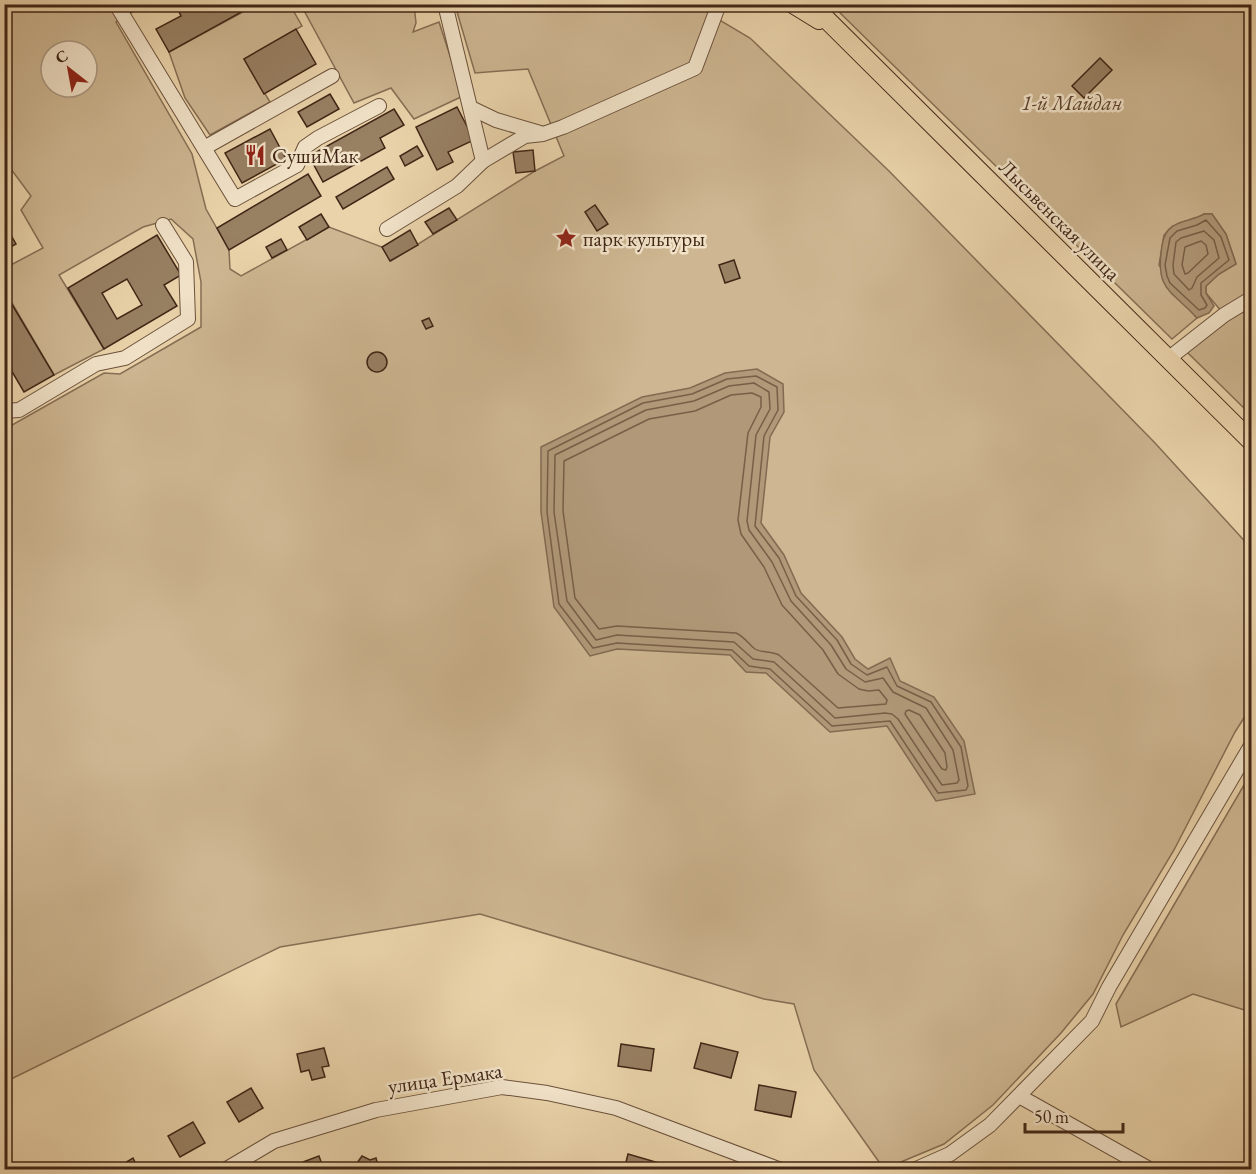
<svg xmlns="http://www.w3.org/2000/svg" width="1256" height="1174" viewBox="0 0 1256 1174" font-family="'EB Garamond',serif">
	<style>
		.green { fill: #cdb691; stroke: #866e54; stroke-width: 1.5; fill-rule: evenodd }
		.water { fill: #b09878; stroke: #836a51; stroke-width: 1.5 }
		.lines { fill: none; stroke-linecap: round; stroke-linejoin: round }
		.shore { stroke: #785f47; stroke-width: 1.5 }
		.building { fill: #988063; stroke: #402616; stroke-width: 1.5; fill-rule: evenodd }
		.minor-casing { stroke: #6a513b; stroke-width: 16 }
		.major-casing { stroke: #402616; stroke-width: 20 }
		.minor { stroke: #f1e2c8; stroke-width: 14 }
		.major { stroke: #ead3aa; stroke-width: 18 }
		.labels { text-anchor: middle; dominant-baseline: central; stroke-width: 5; stroke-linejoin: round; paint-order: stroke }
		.park-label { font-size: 21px; font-style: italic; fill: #5c432f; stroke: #f1e2c8 }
		.poi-label { font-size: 21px; fill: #402616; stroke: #f1e2c8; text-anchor: start }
		.street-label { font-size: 21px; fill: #402616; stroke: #f1e2c8 }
	</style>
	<rect width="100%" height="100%" fill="#ead3aa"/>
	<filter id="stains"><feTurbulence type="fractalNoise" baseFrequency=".00333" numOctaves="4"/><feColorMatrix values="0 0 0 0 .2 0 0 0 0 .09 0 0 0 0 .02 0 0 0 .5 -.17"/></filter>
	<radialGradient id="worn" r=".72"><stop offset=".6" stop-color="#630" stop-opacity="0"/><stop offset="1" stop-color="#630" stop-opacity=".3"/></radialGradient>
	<g class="green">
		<path d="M 4,5 L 144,5 L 116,22 L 192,154 L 206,209 L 229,250 L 230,269 L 241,276 L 329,227 L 382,247 L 391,261 L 535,171 L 564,156 L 528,69 L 475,73 L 455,5 L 703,5 L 721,21 L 750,38 L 889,171 L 1155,443 L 1251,548 L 1251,707 L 1235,732 L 1174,850 L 1123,935 L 1093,994 L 1061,1033 L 993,1105 L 944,1144 L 884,1169 L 814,1070 L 794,1004 L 764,999 L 480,914 L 280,947 L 5,1082 L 5,429 L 104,373 L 120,374 L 201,327 L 201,282 L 193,239 L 171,219 L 143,227 L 59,275 L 104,349 L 54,375 L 5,291 L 5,268 L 43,248 L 21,210 L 31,196 L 5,161 ZM 51,51 L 87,51 L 87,87 L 51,87 Z"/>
		<path d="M 256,5 L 290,5 L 302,26 L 244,59 L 270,102 L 210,135 L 185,98 L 169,52 Z"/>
		<path d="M 301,5 L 337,5 L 342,11 L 350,5 L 414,5 L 416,23 L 413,32 L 439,22 L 463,96 L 414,119 L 391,88 L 354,103 Z"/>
		<path d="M 832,5 L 1251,5 L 1251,415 L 1186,351 L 1227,318 L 1206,293 L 1206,286 L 1219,274 L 1236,264 L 1226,234 L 1212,214 L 1204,214 L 1196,220 L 1173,226 L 1164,235 L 1159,265 L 1187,307 L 1197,318 L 1172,339 Z"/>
		<path d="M 1251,773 L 1251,1012 L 1193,994 L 1121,1027 L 1116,1004 Z"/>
	</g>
	<g class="water">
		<path d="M 1204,214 L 1212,214 L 1226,234 L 1236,264 L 1219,274 L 1206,286 L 1206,293 L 1214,306 L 1209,313 L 1197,318 C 1170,289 1155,290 1162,246 C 1163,238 1165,231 1173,226 C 1182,220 1194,220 1204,214 Z"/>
		<path d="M 757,369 L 783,384 L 784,412 L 770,437 L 761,523 L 784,555 L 801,593 L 842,637 L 855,659 L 868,669 L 890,658 L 900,681 L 934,697 L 964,741 L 975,794 L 936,801 L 887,726 L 830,732 L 766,673 L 746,672 L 730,655 L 617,649 L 590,656 L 554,607 L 541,512 L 541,447 L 642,397 L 690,388 L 725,373 Z"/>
	</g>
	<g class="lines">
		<g class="shore">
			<path d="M 1206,220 L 1221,237 L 1229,260 L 1201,283 L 1201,295 L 1207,305 L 1205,308 L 1199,310 L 1170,283 L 1167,276 L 1165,265 L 1170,238 L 1177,231 L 1197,225 Z"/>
			<path d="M 1204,231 L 1214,240 L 1219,258 L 1197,277 L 1192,288 L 1189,290 L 1174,274 L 1173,265 L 1176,242 L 1181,238 Z"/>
			<path d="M 1201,241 L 1206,245 L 1208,254 L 1188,273 L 1185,274 L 1182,265 L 1185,247 Z"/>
			<path d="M 756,376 L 777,387 L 778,410 L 764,436 L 755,526 L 779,558 L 796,596 L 837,640 L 851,664 L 867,675 L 887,667 L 897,686 L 931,702 L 961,747 L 968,786 L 966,790 L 938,793 L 890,721 L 832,726 L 770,669 L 749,666 L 732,650 L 617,643 L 593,648 L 559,604 L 547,512 L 548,451 L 643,403 L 692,394 L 727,379 Z"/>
			<path d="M 754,383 L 769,392 L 770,409 L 756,435 L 747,521 L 749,530 L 772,562 L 791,601 L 831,645 L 846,669 L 865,682 L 883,678 L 893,692 L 926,708 L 953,750 L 959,780 L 957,783 L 942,785 L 898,719 L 892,714 L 885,713 L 835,718 L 774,662 L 753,659 L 734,642 L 617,635 L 596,640 L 567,601 L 554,512 L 555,455 L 646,410 L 694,401 L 729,386 Z"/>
			<path d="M 752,393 L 761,397 L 761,407 L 748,433 L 738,520 L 741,534 L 764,567 L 782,605 L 823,650 L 838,674 L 859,689 L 868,691 L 879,690 L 887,700 L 886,704 L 838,708 L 779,655 C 771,651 761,653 755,649 C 748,644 745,637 736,633 L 617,626 L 599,629 L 575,598 L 563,511 L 564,461 L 649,419 L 695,411 L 731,395 Z"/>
			<path d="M 909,710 L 920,715 L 945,753 L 947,767 L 946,770 L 942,769 L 905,714 L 906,711 Z"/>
		</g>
	</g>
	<g class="building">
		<path d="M 175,4 L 256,4 L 169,52 L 156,29 L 181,16 Z"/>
		<path d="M 296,29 L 316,64 L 264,94 L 244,59 Z"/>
		<path d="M 1100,58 L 1112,70 L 1084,98 L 1072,86 Z"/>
		<path d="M 330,94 L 339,109 L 307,127 L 298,112 Z"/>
		<path d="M 457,107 L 474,140 L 448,152 L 453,162 L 437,170 L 416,127 Z"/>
		<path d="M 394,109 L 404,125 L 380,138 L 385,148 L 323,182 L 309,156 Z"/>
		<path d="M 270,129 L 286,159 L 242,183 L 225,153 Z"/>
		<path d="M 417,146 L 423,156 L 405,166 L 400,156 Z"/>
		<path d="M 533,150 L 535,171 L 516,173 L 513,152 Z"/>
		<path d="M 387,167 L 394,179 L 343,209 L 336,197 Z"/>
		<path d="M 308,174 L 321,196 L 229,250 L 217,228 Z"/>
		<path d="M 595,205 L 608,224 L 597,231 L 585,212 Z"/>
		<path d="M 449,208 L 457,220 L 433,234 L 425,222 Z"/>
		<path d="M 321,214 L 329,227 L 307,240 L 299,227 Z"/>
		<path d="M 4,223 L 16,244 L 4,251 Z"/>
		<path d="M 410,230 L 418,245 L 390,261 L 382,247 Z"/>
		<path d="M 157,235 L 181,275 L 164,285 L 177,306 L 104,349 L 68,288 ZM 127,279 L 142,305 L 117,319 L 102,293 Z"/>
		<path d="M 281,239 L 287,250 L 272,258 L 266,247 Z"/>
		<path d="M 734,260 L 740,278 L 725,283 L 719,265 Z"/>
		<path d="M 4,291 L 54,375 L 24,392 L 4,358 Z"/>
		<path d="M 429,318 L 433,326 L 426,329 L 422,321 Z"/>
		<circle cx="377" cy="362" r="10"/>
		<path d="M 701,1043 L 738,1052 L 731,1078 L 694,1068 Z"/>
		<path d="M 621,1044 L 654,1049 L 651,1071 L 618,1066 Z"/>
		<path d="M 324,1048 L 329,1066 L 322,1067 L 325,1077 L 312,1080 L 309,1070 L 301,1072 L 297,1054 Z"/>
		<path d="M 759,1085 L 796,1092 L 791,1117 L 755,1110 Z"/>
		<path d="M 251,1088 L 263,1108 L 239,1122 L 227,1102 Z"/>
		<path d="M 193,1122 L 205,1143 L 180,1157 L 168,1136 Z"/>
		<path d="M 628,1154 L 659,1163 L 657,1170 L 624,1170 Z"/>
		<path d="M 319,1156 L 324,1170 L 305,1170 L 303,1162 Z"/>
		<path d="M 362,1156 L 370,1160 L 376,1158 L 379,1170 L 342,1170 L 341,1166 L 357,1163 Z"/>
		<path d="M 133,1158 L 139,1170 L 113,1170 Z"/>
	</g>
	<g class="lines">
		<defs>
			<g id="minor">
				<path d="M 116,4 L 235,199 L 297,165 L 305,147 L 318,138 L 379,106"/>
				<path d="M 445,4 L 483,161"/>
				<path d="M 471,108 L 496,120 L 540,133"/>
				<path d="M 204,148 L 332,76"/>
				<path d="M 387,229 L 457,186 L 483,161 L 525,136 L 543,134 L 563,127 L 695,68 L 719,4"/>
				<path d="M 1168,359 L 1224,315 L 1252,298"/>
				<path d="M 4,411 L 19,410 L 96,364 L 125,358 L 188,319 L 186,262 L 163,225"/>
				<path d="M 1019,1096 L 1151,1170"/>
				<path d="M 225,1170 L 274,1141 L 376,1110 L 502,1087 L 547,1093 L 616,1108 L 781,1170"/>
				<path d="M 914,1170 L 950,1154 L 990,1125 L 1092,1021 L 1109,987 L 1252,744"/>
			</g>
			<g id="major">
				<path d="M 793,4 L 819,20"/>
				<path d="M 811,4 L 1252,442"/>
			</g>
		</defs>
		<use href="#minor" class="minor-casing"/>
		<use href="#major" class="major-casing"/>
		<use href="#minor" class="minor"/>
		<use href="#major" class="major"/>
	</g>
	<defs>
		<symbol id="restaurant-bare" viewBox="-9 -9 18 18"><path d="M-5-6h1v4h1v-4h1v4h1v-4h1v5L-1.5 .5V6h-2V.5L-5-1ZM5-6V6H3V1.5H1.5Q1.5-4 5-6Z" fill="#8f2418" stroke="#f1e2c8" stroke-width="2.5" paint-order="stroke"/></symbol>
		<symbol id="sight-bare" viewBox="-9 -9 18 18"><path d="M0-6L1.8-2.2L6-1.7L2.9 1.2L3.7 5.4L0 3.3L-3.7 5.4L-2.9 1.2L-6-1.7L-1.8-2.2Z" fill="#8f2418" stroke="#f1e2c8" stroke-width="2.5" paint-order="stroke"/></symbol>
	</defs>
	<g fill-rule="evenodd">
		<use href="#restaurant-bare" x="240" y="140" width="30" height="30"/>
		<use href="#sight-bare" x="551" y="223" width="30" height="30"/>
	</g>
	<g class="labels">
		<g class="park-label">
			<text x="1072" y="102">1-й Майдан</text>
		</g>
		<g class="poi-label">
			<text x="272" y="155">СушиМак</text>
			<text x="583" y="238">парк культуры</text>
		</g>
		<g class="street-label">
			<text transform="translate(1060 220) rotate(45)">Лысьвенская улица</text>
			<text transform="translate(445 1078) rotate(-8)">улица Ермака</text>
		</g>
	</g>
	<rect width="1256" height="1174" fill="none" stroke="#ead3aa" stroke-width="24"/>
	<rect x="6" y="6" width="1244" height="1162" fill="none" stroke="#402616" stroke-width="3"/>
	<rect x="12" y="12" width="1232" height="1150" fill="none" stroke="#402616" stroke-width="1.5"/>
	<g transform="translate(69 69) rotate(329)"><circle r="28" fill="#f1e2c8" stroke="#aa9781" stroke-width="1.5"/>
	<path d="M0-4.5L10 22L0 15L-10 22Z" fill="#8f2418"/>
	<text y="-9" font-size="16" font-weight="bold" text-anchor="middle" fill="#402616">С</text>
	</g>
	<path d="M1025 1123v9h98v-9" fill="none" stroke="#402616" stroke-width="3"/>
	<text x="1034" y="1123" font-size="18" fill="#402616" stroke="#f1e2c8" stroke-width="4.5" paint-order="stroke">50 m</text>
	<rect width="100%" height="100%" filter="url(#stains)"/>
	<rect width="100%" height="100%" fill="url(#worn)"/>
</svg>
